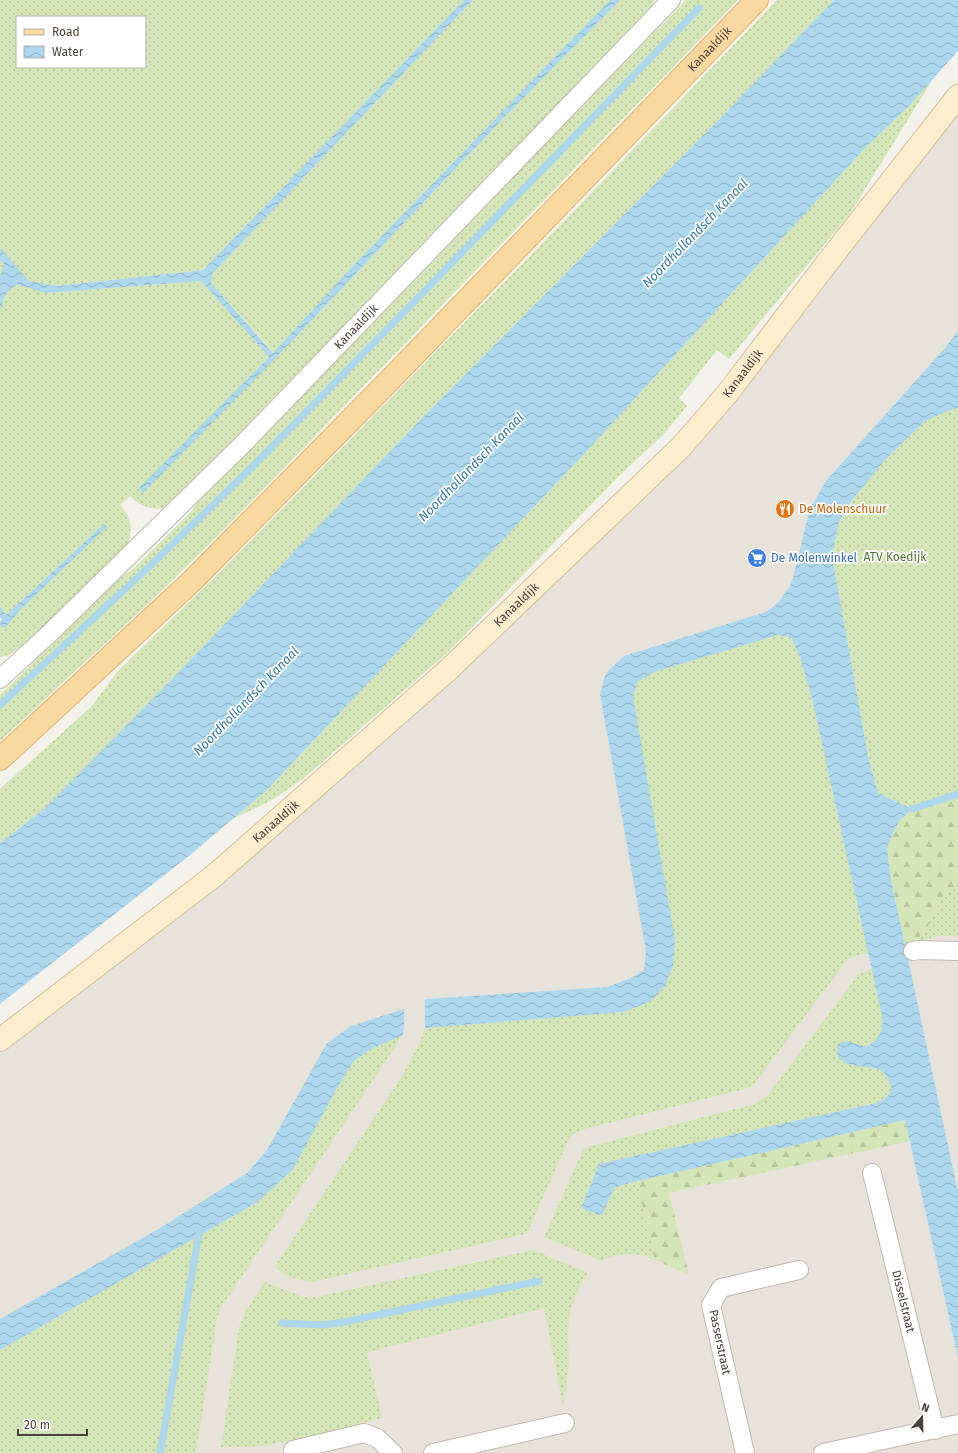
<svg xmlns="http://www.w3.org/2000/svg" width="958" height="1453" viewBox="0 0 958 1453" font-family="'Fira Sans',sans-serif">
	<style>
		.residential { fill: #e8e3da }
		.grass { fill: url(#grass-dots); fill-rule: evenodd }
		.forest { fill: url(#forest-firs) }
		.water { fill: url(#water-waves) }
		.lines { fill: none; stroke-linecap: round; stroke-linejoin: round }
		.stream { stroke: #acd7ed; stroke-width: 7 }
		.street-casing { stroke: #c0b8ae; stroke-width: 20 }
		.secondary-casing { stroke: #d2c09d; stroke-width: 24 }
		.primary-casing { stroke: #deb570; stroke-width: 24 }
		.street { stroke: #fff; stroke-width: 18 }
		.secondary { stroke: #fcedce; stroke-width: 22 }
		.primary { stroke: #f9d9a0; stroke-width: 22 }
		.labels { text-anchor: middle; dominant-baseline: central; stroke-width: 3.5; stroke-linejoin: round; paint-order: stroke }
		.street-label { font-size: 12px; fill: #494139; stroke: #fff }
		.food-label { font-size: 12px; fill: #c56008; stroke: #fff; text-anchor: start }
		.park-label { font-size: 12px; fill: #50782f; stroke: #fff }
		.shop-label { font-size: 12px; fill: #366cbe; stroke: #fff; text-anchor: start }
		.water-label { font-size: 13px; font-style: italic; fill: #337aa0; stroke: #fff }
	</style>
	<defs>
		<pattern id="grass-dots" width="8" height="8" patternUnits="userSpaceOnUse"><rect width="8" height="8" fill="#d4e6b7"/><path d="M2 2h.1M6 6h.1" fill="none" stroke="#b8c69e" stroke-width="1.8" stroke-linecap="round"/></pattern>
		<pattern id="forest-firs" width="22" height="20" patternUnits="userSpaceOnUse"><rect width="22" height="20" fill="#d4e6b7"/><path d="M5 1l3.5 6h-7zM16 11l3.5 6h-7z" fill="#b8c69e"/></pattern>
		<pattern id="water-waves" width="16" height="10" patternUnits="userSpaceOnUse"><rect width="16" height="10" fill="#acd7ed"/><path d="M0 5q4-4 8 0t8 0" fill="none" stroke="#8eb0c1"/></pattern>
	</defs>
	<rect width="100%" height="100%" fill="#f5f1eb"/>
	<path class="residential" d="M 958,101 L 958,1453 L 0,1453 L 0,1038 L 364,736 L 696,418 Z"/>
	<g class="grass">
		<path d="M 0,0 L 464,0 L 203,270 L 57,286 L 30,282 L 45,293 L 201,281 L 269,357 L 139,489 L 276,358 L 495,127 L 620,0 L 654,0 L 653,5 L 636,25 C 482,181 331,342 177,499 C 174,502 170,505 166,507 C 155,512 138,505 130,496 L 120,505 C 132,519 133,530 127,547 L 29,642 L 7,656 L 0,657 L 0,625 L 5,628 L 20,610 L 104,524 L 6,615 L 0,607 ZM 17,17 L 145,17 L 145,67 L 17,67 Z"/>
		<path d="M 473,0 L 610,0 L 349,270 L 274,353 L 211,283 L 213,273 Z"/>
		<path d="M 686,0 L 738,0 L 220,534 L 152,600 L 0,741 L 0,695 L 35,661 L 41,652 L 120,578 L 132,570 L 192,511 L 197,502 L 300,399 L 418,273 L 646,36 L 659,28 Z"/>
		<path d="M 777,0 L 834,0 L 730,108 L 421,419 L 175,676 L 44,809 L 0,843 L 0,789 L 92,706 L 117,672 L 217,575 L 577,208 Z"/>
		<path d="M 936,74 L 849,215 L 729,359 L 717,350 L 679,398 L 687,406 L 664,434 L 617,478 L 447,653 L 304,778 L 272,800 L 233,819 L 266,791 L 584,454 L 868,145 L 909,106 Z"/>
		<path d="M 958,408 L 958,794 L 912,809 L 878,793 L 869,761 L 832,556 L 839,522 L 849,504 L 883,462 L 925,421 L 947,411 Z"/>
		<path d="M 778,635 L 791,637 L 800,657 L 812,698 L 868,953 L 851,957 L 845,963 L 755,1083 L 748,1088 L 585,1129 L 573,1134 L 569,1139 L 528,1231 L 525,1234 L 312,1282 C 301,1281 282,1276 275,1266 L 402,1076 L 421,1040 L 425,1028 L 624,1012 L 651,1001 L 633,696 L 638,680 L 657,671 Z"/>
		<path d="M 958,883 L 958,936 L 939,936 L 905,945 C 928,937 928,922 939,903 C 944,895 951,889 958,883 Z"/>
		<path d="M 872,969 C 876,986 895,1040 867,1046 C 862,1047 852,1042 846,1041 L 841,1060 C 855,1070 867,1064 880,1070 C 886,1073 893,1083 891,1091 C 889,1097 882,1100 877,1103 L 599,1164 L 582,1206 L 583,1209 L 600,1215 L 603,1214 L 614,1188 L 637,1181 L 655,1260 C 639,1252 619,1252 602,1261 L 544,1237 L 584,1148 L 755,1104 L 767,1096 L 858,975 Z"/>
		<path d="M 403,1035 L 220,1309 L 217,1319 L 196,1453 L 0,1453 L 0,1350 L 256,1203 L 336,1090 L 353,1062 L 369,1050 Z"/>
		<path d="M 533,1250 L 586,1272 L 587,1274 L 579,1287 L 570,1311 L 568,1330 L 569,1366 L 563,1406 L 544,1308 L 367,1352 L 382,1418 C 329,1431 275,1450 221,1447 L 239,1327 L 245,1312 L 265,1282 L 303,1297 L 316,1297 Z"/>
	</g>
	<g class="forest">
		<path d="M 958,794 L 958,883 C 951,889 944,895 939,903 C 928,922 928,937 905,945 L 891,880 L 887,847 L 899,821 L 912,809 Z"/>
		<path d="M 905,1120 L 910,1141 L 669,1193 L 689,1275 L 655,1260 L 637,1181 Z"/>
	</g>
	<g class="water">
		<path d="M 464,0 L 473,0 L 213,273 L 211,283 L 273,353 L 349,270 L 610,0 L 620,0 L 495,127 L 276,358 L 143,493 L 139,488 L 269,357 L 201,281 L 45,293 L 17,284 L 5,294 L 0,311 L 0,276 L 4,264 L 0,260 L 0,248 L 29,281 L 57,286 L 203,270 Z"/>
		<path d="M 834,0 L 958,0 L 958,51 L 909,106 L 868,145 L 584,454 L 266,791 L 190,855 L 0,1004 L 0,843 L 44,809 L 175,676 L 421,419 L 730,108 Z"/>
		<path d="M 958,331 L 958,408 L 947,411 L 925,421 L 883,462 L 849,504 L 839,522 L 832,556 L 869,761 L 878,793 L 912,809 L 899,821 L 887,847 L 891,880 L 958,1192 L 958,1358 L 905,1120 L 629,1183 L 614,1188 L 603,1214 L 600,1215 L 583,1209 L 582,1206 L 599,1164 L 877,1103 C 882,1100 889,1097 891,1091 C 893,1084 886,1073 880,1070 C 868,1064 831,1071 838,1045 C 847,1036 855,1046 865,1046 C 868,1046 871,1044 874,1042 C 882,1035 883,1026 882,1016 L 812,698 L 800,657 L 791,637 L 778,635 L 657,671 L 638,681 L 633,696 L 675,940 L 673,966 L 665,986 L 651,1001 L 624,1012 L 425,1028 L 425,999 L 607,987 L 631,978 L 644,970 L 646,951 L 600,694 L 606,673 L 624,656 L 766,612 L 779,602 L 791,584 L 798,559 L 809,511 L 825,482 L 945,348 Z"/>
		<path d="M 104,524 L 107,527 L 20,610 L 5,628 C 1,626 0,626 0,622 L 2,620 L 0,617 L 0,607 L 6,615 Z"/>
		<path d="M 404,1009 L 404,1023 L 403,1035 L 369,1050 L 353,1062 L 336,1090 L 293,1169 L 274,1187 L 256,1203 L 0,1350 L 0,1319 L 160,1228 L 247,1173 L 267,1150 L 327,1043 L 351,1026 Z"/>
	</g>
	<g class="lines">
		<g class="stream">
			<path d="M 0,705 L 152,564 L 255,464 L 410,306 L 699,8"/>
			<path d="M 912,809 L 958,794"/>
			<path d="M 282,1323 L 322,1325 L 344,1322 L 539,1281"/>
			<path d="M 160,1453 L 199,1234"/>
		</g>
		<defs>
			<g id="street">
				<path id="s1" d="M 0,679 L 51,632 L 243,444 L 671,0"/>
				<path d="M 913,951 L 919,950 L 958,951"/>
				<path id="s2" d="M 872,1173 L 935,1430"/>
				<path d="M 293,1450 L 364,1433 L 377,1438 L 393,1453"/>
				<path d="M 433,1453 L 565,1423"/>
				<path d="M 745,1453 L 711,1305 L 721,1288 L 799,1270"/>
				<path d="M 823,1453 L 958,1424"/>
			</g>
			<g id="secondary">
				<path id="s3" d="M 0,1040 L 215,875 L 448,670 L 681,447 L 727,394 L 830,259 L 958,96"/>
			</g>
			<g id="primary">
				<path id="s4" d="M 0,759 L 192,581 L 386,384 L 757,0"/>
			</g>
		</defs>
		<use href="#street" class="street-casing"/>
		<use href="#secondary" class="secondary-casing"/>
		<use href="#primary" class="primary-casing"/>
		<use href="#street" class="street"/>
		<use href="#secondary" class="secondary"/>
		<use href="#primary" class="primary"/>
	</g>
	<defs>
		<symbol id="restaurant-disc" viewBox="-11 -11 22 22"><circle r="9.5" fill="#e8710a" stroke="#fff"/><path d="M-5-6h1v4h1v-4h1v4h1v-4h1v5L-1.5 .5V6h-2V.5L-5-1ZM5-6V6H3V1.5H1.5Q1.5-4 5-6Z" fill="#fff"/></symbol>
		<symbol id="supermarket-disc" viewBox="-11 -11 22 22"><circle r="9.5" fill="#3f7fe0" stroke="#fff"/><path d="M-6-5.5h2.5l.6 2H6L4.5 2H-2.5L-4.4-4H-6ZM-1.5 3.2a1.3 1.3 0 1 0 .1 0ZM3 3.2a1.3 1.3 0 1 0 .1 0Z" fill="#fff"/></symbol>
	</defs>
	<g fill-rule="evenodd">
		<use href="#restaurant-disc" x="774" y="498" width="22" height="22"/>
		<use href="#supermarket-disc" x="746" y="547" width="22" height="22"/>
	</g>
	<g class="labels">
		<g class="street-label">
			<text stroke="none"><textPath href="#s4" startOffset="1004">Kanaaldijk</textPath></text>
			<text stroke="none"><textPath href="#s1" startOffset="501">Kanaaldijk</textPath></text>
			<text stroke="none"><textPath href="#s3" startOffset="1000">Kanaaldijk</textPath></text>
			<text stroke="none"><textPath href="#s3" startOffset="676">Kanaaldijk</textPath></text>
			<text stroke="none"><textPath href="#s3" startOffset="352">Kanaaldijk</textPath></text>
			<text stroke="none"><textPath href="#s2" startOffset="132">Disselstraat</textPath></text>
			<text transform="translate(720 1342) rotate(78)">Passerstraat</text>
		</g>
		<g class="food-label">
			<text x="799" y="509">De Molenschuur</text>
		</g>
		<g class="park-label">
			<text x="895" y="557">ATV Koedijk</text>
		</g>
		<g class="shop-label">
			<text x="771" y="558">De Molenwinkel</text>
		</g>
		<g class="water-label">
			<text transform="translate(695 233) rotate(-46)">Noordhollandsch Kanaal</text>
			<text transform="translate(471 467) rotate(-46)">Noordhollandsch Kanaal</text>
			<text transform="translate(246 701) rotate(-46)">Noordhollandsch Kanaal</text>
		</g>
	</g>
	<rect x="16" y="16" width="130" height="52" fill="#ffffff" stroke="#b6b3b0"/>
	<rect x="24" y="29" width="20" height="6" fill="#f9d9a0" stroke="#b6b3b0"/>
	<text x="52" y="36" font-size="12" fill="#494139">Road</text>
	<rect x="24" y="46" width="20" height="12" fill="url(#water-waves)" stroke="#b6b3b0"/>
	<text x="52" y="56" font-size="12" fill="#494139">Water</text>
	<g transform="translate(922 1417) rotate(20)" stroke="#ffffff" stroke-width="3" paint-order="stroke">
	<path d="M0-3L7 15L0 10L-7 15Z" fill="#494139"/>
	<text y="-6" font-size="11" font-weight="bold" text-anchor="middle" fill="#494139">N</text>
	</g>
	<path d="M18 1429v6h69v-6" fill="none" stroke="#494139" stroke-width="2"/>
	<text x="24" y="1429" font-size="12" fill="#494139" stroke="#ffffff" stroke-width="3" paint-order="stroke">20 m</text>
</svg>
